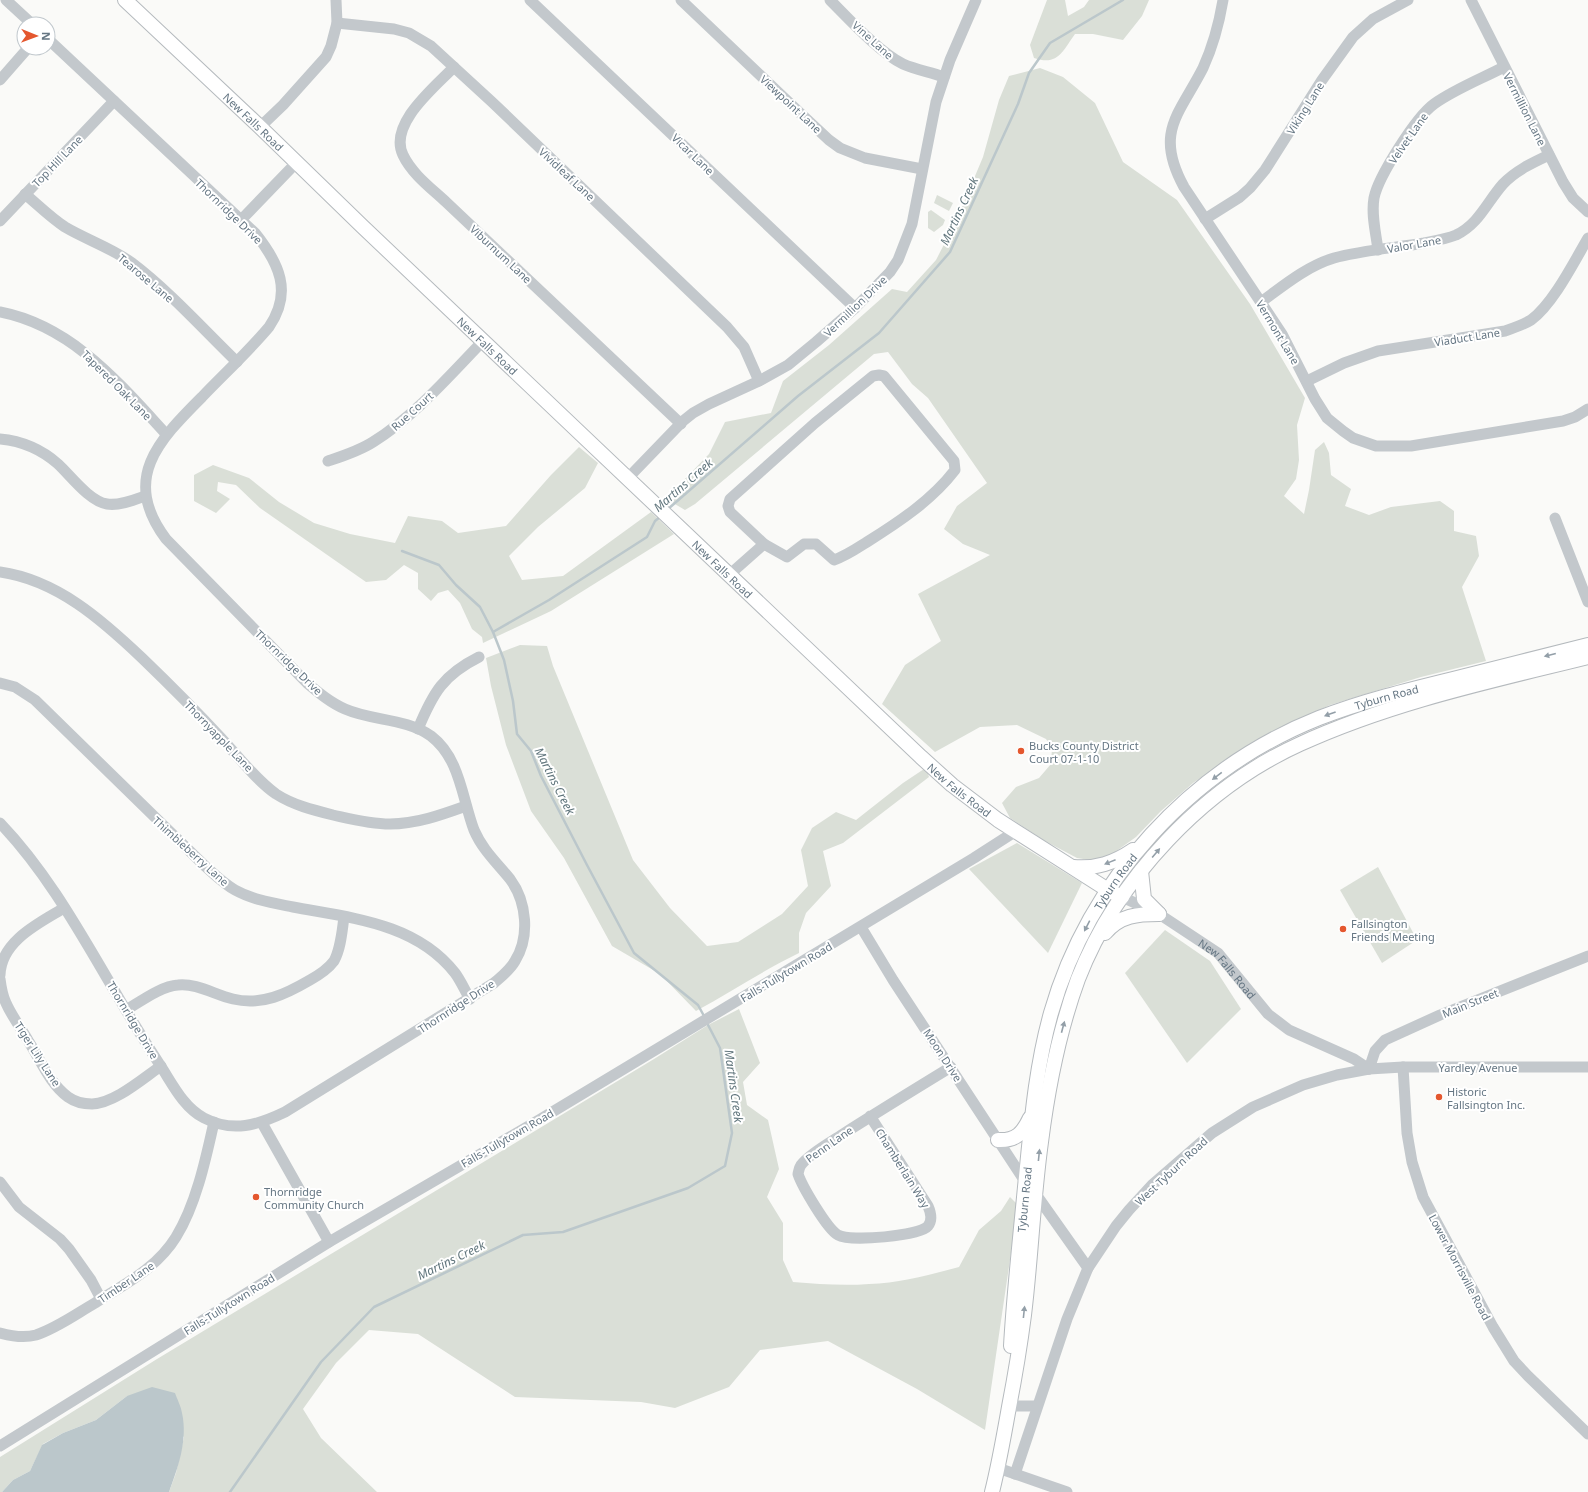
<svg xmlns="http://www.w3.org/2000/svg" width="1588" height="1492" viewBox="0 0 1588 1492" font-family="'Noto Sans',sans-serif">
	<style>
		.green { fill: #dadfd7 }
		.water { fill: #bbc7cb }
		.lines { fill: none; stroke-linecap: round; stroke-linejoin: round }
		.stream { stroke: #bbc7cb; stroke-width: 2.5 }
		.major-casing { stroke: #b5babe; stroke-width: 16 }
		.minor { stroke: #c3c8cc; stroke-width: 11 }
		.major { stroke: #fff; stroke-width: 14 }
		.oneway { fill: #939fa8 }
		.poi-dot { fill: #e4572e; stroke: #fff; stroke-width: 1.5 }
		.labels { text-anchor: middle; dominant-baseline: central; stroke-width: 4; stroke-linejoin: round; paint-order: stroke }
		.street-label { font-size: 11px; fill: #657683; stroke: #fff }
		.poi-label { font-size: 11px; fill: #657683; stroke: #fff; text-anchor: start }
		.water-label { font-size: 12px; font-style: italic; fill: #60757c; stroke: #fff }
	</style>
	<rect width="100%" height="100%" fill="#fafaf8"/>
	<g class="green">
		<path d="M 1047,0 L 1065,0 L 1068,16 L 1084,7 L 1089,0 L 1149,0 L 1142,16 L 1123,40 L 1093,34 L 1075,34 C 1062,52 1058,66 1034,58 L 1030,45 Z"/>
		<path d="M 1040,68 L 1063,77 L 1095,103 L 1123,162 L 1177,200 L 1250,304 L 1305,398 L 1297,425 L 1299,460 L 1296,479 L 1284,496 L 1304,514 L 1309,490 L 1315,450 L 1324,442 L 1329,453 L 1331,475 L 1351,489 L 1345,506 L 1369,515 L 1391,507 L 1440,501 L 1454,511 L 1454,531 L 1476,536 L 1479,556 L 1462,587 L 1486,661 L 1421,677 L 1330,705 L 1285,726 L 1242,750 L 1193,783 L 1161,811 L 1136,837 L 1115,852 L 1096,861 L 1077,858 L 1045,841 L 1010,818 L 1002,803 L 1016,787 L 1039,778 L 1051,764 L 1052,748 L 1046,739 L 1017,725 L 980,727 L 935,752 L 882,704 L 905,665 L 941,641 L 918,594 L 990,555 L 963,544 L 944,529 L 957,506 L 987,483 L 928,398 L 912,384 L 888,352 L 874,354 L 695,504 L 685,510 L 668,500 L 682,482 L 709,454 L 725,422 L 771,413 L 783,381 L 829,345 L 892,289 L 907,292 L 936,260 L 957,219 L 983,157 L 999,100 L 1009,76 Z"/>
		<path d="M 937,195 L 953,203 L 949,211 L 934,203 Z"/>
		<path d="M 931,210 L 945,220 L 943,225 L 934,232 L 928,228 L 928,212 Z"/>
		<path d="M 579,447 L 598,463 L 585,488 L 538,527 L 509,556 L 522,580 L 563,576 L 651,512 L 674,534 L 551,611 L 483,643 L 482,637 L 472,629 L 460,603 L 448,590 L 438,593 L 431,601 L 418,589 L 418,573 L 404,565 L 386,580 L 366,582 L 260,508 L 236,485 L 218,482 L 217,491 L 230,499 L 216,513 L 194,501 L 194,475 L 213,465 L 249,478 L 279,502 L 314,523 L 350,534 L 395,543 L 408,516 L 442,521 L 458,533 L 506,526 L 551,475 Z"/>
		<path d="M 520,645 L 547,646 L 553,666 L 633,860 L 670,908 L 707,946 L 738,942 L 782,914 L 808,886 L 801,850 L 812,828 L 836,812 L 856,820 L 903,783 L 924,769 L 927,771 L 929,777 L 843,843 L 823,851 L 831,886 L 806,913 L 799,933 L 799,953 C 764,970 731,992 696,1011 L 660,974 L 612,946 L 564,858 L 531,811 L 506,745 L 491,686 L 486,658 Z"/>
		<path d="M 1017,843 L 1082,883 L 1048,953 L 969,869 Z"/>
		<path d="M 1378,867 L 1417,940 L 1382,963 L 1340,890 Z"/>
		<path d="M 1165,930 L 1210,961 L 1241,1009 L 1187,1063 L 1125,973 Z"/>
		<path d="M 739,1009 L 760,1063 L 743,1082 L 747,1105 L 768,1120 L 779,1169 L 767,1197 L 783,1223 L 783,1260 L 793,1282 C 818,1284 843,1286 869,1284 C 900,1283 929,1275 959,1267 L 979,1230 L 1001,1211 L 1010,1197 L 1018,1205 L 985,1430 L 917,1389 L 828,1341 L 760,1350 L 729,1387 L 675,1408 L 641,1402 L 515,1397 L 418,1334 L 369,1330 L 336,1363 L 303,1409 L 321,1438 L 377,1492 L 169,1492 L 176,1473 L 184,1437 L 127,1396 L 96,1420 L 63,1433 L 43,1444 L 30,1471 L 13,1480 L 2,1492 L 0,1492 L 0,1457 L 157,1359 L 654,1059 L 708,1025 Z"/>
	</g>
	<path class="water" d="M 152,1387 L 175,1393 C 177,1399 181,1406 182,1413 C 188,1440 178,1468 169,1492 L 2,1492 L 13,1480 L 30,1471 L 42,1445 L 63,1433 L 96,1420 L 127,1396 Z"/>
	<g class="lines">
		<g class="stream">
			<path d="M 668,509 L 798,396 L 879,333 L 950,252 L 1018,104 L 1029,73 L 1050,43 L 1123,0"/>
			<path d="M 660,517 L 655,521 L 647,537 L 549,600 L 493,632 L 504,660 L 513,701 L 517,734 L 531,751 L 541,776 L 587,865 L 634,953 L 698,1005 L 704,1016"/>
			<path d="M 402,551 L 439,565 L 456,585 L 480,607 L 493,632"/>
			<path d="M 230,1492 L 321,1362 L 374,1307 L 523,1235 L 563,1232 L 688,1188 L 725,1166 L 732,1133 L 720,1048 L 707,1023"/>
		</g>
		<defs>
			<g id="major">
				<path id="s2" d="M 125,0 L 260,127 L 363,227 L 921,757 L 952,785 L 998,820 L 1108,890 L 1122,897"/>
				<path d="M 1073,867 C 1096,869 1114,863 1133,850"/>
				<path d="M 1141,871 L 1144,899 L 1159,914"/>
				<path d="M 1105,933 C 1120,915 1138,914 1159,914"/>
				<path d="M 998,1140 C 1016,1141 1023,1133 1030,1118"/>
				<path id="s3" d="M 1011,1346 C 1014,1293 1020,1240 1025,1187 C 1031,1128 1035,1070 1051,1013 C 1089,880 1191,769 1319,718 C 1363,701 1408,690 1453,679 C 1498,668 1543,656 1588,645"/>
				<path d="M 992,1492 C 999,1464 1004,1435 1009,1407 C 1015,1376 1020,1346 1024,1315 C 1031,1258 1033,1200 1041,1142 C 1048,1087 1059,1031 1078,979 C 1117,879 1203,788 1300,744 C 1392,702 1491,681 1588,657"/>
			</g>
		</defs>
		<use href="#major" class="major-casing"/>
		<g class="minor">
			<path d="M 6,0 L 32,24"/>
			<path d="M 530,0 L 855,308"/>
			<path d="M 681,0 L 800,113 L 829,140 L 840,148 L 865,158 L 922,169"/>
			<path d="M 830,0 C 849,19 880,53 903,64 C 916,70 931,72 944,77"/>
			<path d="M 1223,0 C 1219,24 1213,46 1203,68 C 1179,115 1154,132 1184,187 L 1282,334 L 1315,399 L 1327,418 L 1343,431 L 1353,438 L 1376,446 L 1411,446 L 1563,421 L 1575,417 L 1588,409"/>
			<path d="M 1471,0 L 1563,182 L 1573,198 L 1588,212"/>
			<path d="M 337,23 L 394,29 L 409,33 L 431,46 L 492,102 L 727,327 L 744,347 L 759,381"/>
			<path d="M 454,67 C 435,87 388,124 403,155 C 412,174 431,188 446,202 L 681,424"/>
			<path d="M 0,80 L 28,48"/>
			<path d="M 260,127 L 283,105 L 326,57 L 331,46 L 337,23 L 336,0"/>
			<path d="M 25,194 C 38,205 51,218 65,227 C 87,240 112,248 132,263 C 170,292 203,329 237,362"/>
			<path d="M 1205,219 L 1240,197 L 1250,188 L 1265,170 L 1322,80 L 1353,37 L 1373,19 L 1408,0"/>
			<path d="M 241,220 L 297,162"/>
			<path d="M 0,221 L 114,101"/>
			<path d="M 1378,250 C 1376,233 1371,215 1374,198 C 1378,177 1416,117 1434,104 C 1455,89 1481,79 1504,67"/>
			<path d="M 1261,302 C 1283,286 1307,266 1334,258 C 1363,250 1394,248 1424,243 C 1434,241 1446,239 1456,235 C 1479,224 1487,202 1503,184 C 1515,171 1532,163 1549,155"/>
			<path d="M 0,312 C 72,326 119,383 166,434"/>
			<path d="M 879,375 L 884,376 L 954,461 L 955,470 C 932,500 899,522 867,542 C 856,549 846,556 834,560 L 816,544 L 804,544 L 787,557 L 764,544 L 730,512 L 728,506 L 730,499 L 815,423 L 873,376 Z"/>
			<path d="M 1307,381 L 1344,363 L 1378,351 L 1505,331 C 1514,328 1523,325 1531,320 C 1553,304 1574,262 1588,238"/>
			<path d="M 0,439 C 22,441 41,449 58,464 C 71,476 89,501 107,504 C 119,506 134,500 145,496"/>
			<path d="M 328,461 C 343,456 359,451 373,442 C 415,416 449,376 483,341"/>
			<path d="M 628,478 L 683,421 L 693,413 L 709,404 L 759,381 L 788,365 L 816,342 L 855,308 L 890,272 L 898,260 L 912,224 L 936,102 L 950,60 L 976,0"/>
			<path d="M 1555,518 L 1588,602"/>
			<path d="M 0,572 C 57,580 102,620 142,658 C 169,684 196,711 221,738 C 238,756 256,780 276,794 C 293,805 313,810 333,815 C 351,819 370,824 390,824 C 416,824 441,815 466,806"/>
			<path d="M 729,575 L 764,544"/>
			<path d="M 0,683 L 15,687 L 35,700 L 206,867 C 215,875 224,884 235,890 C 253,900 273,903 293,907 C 351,918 416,923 455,973 C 461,981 465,991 470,999"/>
			<path d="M 418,729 C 433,693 443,675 479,657"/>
			<path d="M 0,823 C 48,873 82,936 117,995 C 131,1019 145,1042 160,1065 C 172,1083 183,1107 204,1118 C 233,1133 258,1125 285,1112 L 494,983 C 502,976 510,970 515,961 C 530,937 527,902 510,879 C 497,863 482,849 474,830 C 462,798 460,758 431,736 C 406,718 372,721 345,709 C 331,703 319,693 307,683 L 166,539 C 121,479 158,441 202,397 C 224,374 248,352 269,327 C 293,292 279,263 255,233 L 48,39"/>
			<path id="s1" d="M 1122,897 L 1159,914 L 1218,953 L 1268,1014 L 1289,1030 L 1354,1059 L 1369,1069"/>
			<path d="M 861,927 L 893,980 L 1026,1183"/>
			<path d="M 0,975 C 1,941 39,923 64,908"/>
			<path d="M 0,979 C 1,987 2,995 6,1003 C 12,1017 22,1029 29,1042 C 41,1061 50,1084 68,1097 C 75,1102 84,1104 92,1104 C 115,1103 142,1079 161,1066"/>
			<path d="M 126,1010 C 140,1002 161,986 178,985 C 197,983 215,995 233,999 C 262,1006 286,994 310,980 C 319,975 328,969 334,961 C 341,948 342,931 344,917"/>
			<path d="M 1403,1067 L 1407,1133 L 1412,1162 L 1423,1197 L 1493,1327 L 1514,1361 L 1528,1376 L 1588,1434"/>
			<path d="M 1369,1069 L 1375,1051 L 1385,1040 L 1440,1015 L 1588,956"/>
			<path d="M 870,1116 L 928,1206 C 931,1213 933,1220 928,1226 C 920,1236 850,1242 838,1235 C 827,1229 802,1186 798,1174 C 799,1170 799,1168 801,1165 C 810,1153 831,1142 843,1134 C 879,1111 915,1089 951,1067"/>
			<path d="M 262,1123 L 329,1242"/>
			<path d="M 0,1182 L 19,1207 L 60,1239 L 69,1249 L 91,1280 L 101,1299"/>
			<path d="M 1035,1193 L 1088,1268"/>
			<path d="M 0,1333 C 11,1336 25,1338 36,1335 C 57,1328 76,1314 95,1303 C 125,1284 157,1268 176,1237 C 196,1205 206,1158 214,1122"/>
			<path d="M 1009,1406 L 1037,1406"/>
			<path d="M 0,1446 L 329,1242 L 539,1120 L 974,858 L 1016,831"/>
			<path d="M 998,1468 L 1067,1492"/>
			<path d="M 1015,1474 L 1067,1319 L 1088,1268 L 1116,1226 L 1129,1210 L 1152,1185 L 1212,1133 L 1253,1107 L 1303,1085 L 1337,1075 L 1369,1069 L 1403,1067 L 1588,1067"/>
		</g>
		<use href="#major" class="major"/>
	</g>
	<defs><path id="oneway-solid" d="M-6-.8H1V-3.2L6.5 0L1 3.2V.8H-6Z"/></defs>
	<g class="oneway">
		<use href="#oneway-solid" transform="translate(1550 655) rotate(166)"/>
		<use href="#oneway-solid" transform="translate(1330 714) rotate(160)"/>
		<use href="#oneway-solid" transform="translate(1217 776) rotate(143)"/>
		<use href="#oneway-solid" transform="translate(1156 853) rotate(-50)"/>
		<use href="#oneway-solid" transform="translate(1110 862) rotate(158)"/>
		<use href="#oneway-solid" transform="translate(1087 926) rotate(117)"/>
		<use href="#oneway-solid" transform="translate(1063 1027) rotate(-75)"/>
		<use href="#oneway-solid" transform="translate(1039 1155) rotate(-84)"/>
		<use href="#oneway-solid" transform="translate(1024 1312) rotate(-84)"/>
	</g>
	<g class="poi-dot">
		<circle cx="1021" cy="751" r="4"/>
		<circle cx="1343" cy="929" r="4"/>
		<circle cx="1439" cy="1097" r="4"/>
		<circle cx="256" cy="1197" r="4"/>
	</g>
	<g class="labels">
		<g class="street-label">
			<text transform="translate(873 40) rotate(42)">Vine Lane</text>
			<text transform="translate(791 104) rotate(43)">Viewpoint Lane</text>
			<text transform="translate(1305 108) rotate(-58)">Viking Lane</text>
			<text transform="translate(1525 109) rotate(63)">Vermillion Lane</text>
			<text stroke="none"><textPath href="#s2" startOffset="177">New Falls Road</textPath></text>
			<text transform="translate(1408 138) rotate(-55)">Velvet Lane</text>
			<text transform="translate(693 154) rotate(44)">Vicar Lane</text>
			<text transform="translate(57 161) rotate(-46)">Top Hill Lane</text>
			<text transform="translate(567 174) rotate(43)">Vividleaf Lane</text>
			<text transform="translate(229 211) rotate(44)">Thornridge Drive</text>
			<text transform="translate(1414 244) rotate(-10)">Valor Lane</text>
			<text transform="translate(501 254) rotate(43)">Viburnum Lane</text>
			<text transform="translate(146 278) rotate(40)">Tearose Lane</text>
			<text transform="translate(855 306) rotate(-44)">Vermillion Drive</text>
			<text transform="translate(1278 332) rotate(59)">Vermont Lane</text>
			<text transform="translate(1467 337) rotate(-9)">Viaduct Lane</text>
			<text stroke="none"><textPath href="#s2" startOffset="501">New Falls Road</textPath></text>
			<text transform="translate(117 385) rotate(45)">Tapered Oak Lane</text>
			<text transform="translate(412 411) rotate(-42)">Rue Court</text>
			<text stroke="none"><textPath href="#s2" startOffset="825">New Falls Road</textPath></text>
			<text transform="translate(289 662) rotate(44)">Thornridge Drive</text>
			<text stroke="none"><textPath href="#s3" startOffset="819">Tyburn Road</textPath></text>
			<text transform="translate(219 736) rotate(46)">Thornyapple Lane</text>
			<text stroke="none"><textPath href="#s2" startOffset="1149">New Falls Road</textPath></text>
			<text transform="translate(191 851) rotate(42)">Thimbleberry Lane</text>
			<text stroke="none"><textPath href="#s3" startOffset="483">Tyburn Road</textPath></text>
			<text stroke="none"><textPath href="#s1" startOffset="129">New Falls Road</textPath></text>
			<text transform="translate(786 972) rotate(-31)">Falls-Tullytown Road</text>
			<text transform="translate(1470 1003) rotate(-22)">Main Street</text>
			<text transform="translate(456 1006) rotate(-33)">Thornridge Drive</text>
			<text transform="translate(133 1020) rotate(59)">Thornridge Drive</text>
			<text transform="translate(38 1054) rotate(57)">Tiger Lily Lane</text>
			<text transform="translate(943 1055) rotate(57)">Moon Drive</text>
			<text x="1478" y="1067">Yardley Avenue</text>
			<text transform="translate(507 1138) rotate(-30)">Falls-Tullytown Road</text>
			<text transform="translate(829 1144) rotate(-35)">Penn Lane</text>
			<text transform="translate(903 1168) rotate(58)">Chamberlain Way</text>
			<text transform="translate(1171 1171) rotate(-43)">West Tyburn Road</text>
			<text stroke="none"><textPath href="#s3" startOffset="147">Tyburn Road</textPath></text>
			<text transform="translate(1460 1267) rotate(62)">Lower Morrisville Road</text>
			<text transform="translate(126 1282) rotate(-34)">Timber Lane</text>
			<text transform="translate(229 1304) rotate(-32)">Falls-Tullytown Road</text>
		</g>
		<g class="poi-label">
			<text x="1029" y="745">Bucks County District<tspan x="1029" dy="13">Court 07-1-10</tspan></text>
			<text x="1351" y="923">Fallsington<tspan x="1351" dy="13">Friends Meeting</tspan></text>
			<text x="1447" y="1091">Historic<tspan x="1447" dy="13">Fallsington Inc.</tspan></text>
			<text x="264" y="1191">Thornridge<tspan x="264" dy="13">Community Church</tspan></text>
		</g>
		<g class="water-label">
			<text transform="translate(959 211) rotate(-65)">Martins Creek</text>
			<text transform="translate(683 485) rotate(-41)">Martins Creek</text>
			<text transform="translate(555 781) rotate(63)">Martins Creek</text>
			<text transform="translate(734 1086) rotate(82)">Martins Creek</text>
			<text transform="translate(451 1260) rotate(-26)">Martins Creek</text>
		</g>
	</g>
	<g transform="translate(36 36) rotate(91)"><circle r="19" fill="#ffffff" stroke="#c1c8cd"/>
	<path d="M0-3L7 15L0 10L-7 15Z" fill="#e4572e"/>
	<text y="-6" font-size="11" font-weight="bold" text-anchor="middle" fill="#657683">N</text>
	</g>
</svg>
